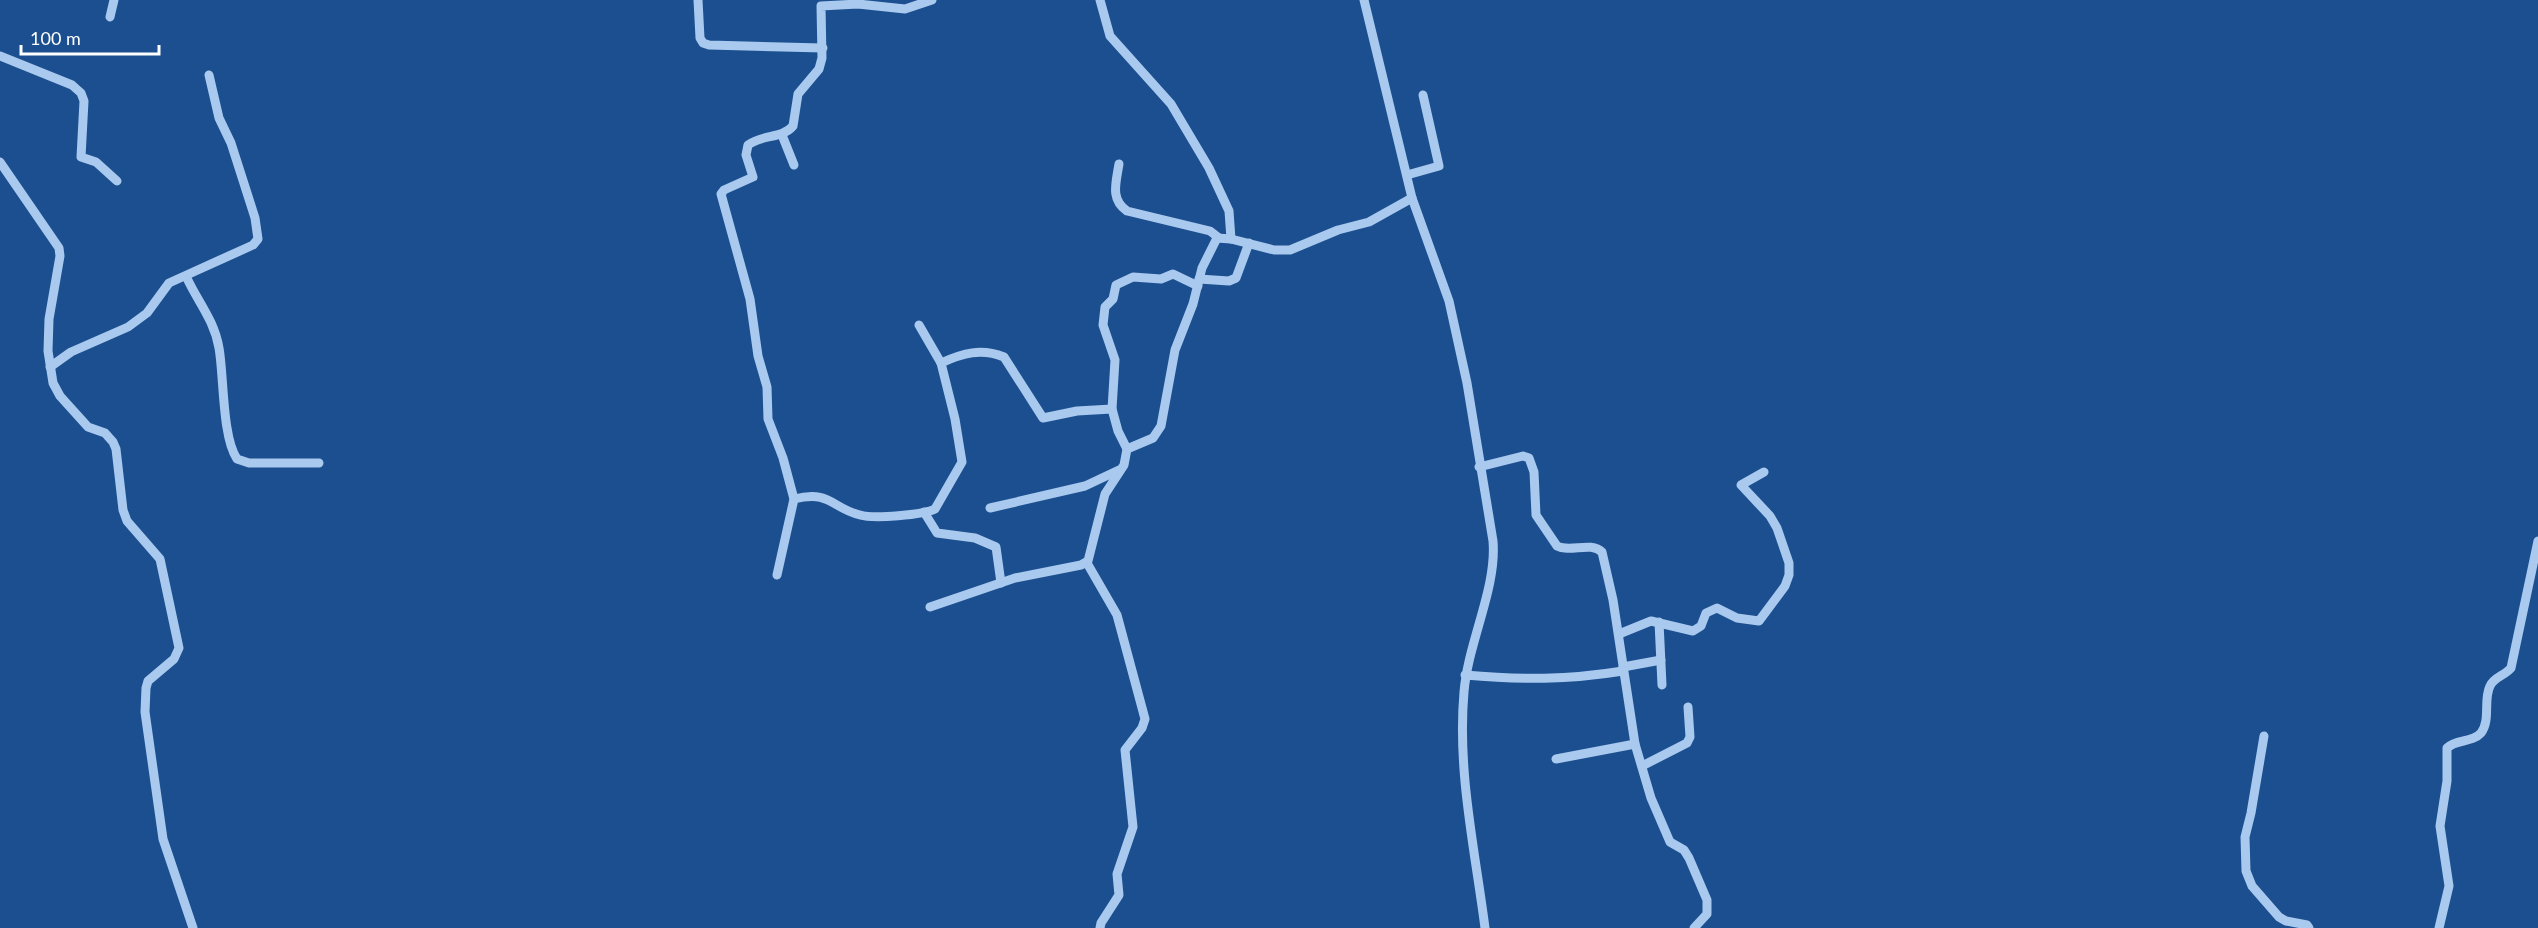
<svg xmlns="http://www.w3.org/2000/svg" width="2538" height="928" viewBox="0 0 2538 928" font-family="Lato,sans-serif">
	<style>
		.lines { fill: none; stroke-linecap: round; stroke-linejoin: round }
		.minor { stroke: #a9c9ee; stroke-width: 9 }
	</style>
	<rect width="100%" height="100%" fill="#1b4f8f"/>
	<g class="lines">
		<g class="minor">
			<path d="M 698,0 L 700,38 L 703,43 L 709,45 L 823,48"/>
			<path d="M 1100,0 L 1110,36 L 1171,104 L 1209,168 L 1229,211 L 1231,239"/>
			<path d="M 1364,0 L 1412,198 L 1449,301 L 1467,383 L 1493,541 C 1497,588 1468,642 1464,692 C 1457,771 1475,850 1485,928"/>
			<path d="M 110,17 L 114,0"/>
			<path d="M 0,56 L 72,85 L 81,93 L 84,101 L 81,157 L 96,162 L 117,181"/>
			<path d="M 782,135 L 794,165"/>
			<path d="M 0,162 L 59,248 L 60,256 L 49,319 L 48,351 L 53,383 L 60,396 L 88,427 L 105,433 L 113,442 L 116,449 L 123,510 L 127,521 L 160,559 L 179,648 L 174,659 L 148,681 L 146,688 L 145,712 L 163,839 L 193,928"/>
			<path d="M 1119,164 C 1116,183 1110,199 1127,211 L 1210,231 L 1219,238"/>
			<path d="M 1407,175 L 1439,166 L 1423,95"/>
			<path d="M 186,276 C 197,301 214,319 219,348 C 224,376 222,437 237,459 L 249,463 L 319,463"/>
			<path d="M 1199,279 L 1229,281 L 1236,278 L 1249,243"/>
			<path d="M 919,325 L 941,363 C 963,353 981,348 1004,357 L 1043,418 L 1077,411 L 1112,409"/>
			<path d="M 50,367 L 71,352 L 128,327 L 147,313 L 169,283 L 253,245 L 258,239 L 255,218 L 231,143 L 219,118 L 209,75"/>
			<path d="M 1127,449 L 1118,431 L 1112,409 L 1115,360 L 1103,325 L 1105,307 L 1113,299 L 1116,285 L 1133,277 L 1161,279 L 1173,274 L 1198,286"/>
			<path d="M 1479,467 L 1523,456 L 1529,458 L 1534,472 L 1536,515 L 1557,546 C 1570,553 1591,541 1602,552 L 1613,600 L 1635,744 L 1651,798 L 1670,842 L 1684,850 L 1689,858 L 1707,900 L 1707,914 L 1694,928"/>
			<path d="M 794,499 C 831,490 831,508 860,515 C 874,519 923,515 935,509 L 962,462 L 955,419 L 941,363"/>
			<path d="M 990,508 L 1085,486 L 1119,470"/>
			<path d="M 924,512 L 937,533 L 975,538 L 996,547 L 1001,583"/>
			<path d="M 1087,563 L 1117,615 L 1145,719 L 1142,728 L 1125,750 L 1133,827 L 1117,874 L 1119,895 L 1101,923 L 1100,928"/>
			<path d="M 777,575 L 794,499 L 783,458 L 768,419 L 767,387 L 758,356 L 750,299 L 721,194 L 724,190 L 753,177 L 746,155 L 748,145 C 762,134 782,139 793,126 L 798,94 L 819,69 L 822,58 L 821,6 L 858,4 L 905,9 L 932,0"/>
			<path d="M 930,607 L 1015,578 L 1081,565 L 1088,561 L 1105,494 L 1124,465 L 1127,449 L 1153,438 L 1161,426 L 1175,350 L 1193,304 L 1202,268 L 1217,238 L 1231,239 L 1274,250 L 1290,250 L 1338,230 L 1369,222 L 1412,198"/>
			<path d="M 1659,622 L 1662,685"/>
			<path d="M 1619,634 L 1651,621 L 1693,631 L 1701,626 L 1706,613 L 1717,608 L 1737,618 L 1759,621 L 1785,586 L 1789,575 L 1789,563 L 1777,528 L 1770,516 L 1741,485 L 1764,472"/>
			<path d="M 1623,667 L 1661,660"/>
			<path d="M 1465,675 C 1522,680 1567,680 1623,671"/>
			<path d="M 2264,736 L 2251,813 L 2245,837 L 2246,871 L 2252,886 L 2279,917 L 2286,921 L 2307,925 L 2309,928"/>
			<path d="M 1556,759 L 1635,744"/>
			<path d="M 1642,766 L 1687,743 L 1690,737 L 1688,707"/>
			<path d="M 2439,928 L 2449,886 L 2440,826 L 2447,781 L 2447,748 C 2456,739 2472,743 2481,733 C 2491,720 2483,700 2490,686 C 2494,677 2504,676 2511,668 L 2538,541"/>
		</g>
	</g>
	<path d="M21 45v9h138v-9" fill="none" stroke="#ffffff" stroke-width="3"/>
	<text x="30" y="45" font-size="18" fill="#ffffff" stroke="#1b4f8f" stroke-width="4.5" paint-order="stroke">100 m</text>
</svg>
